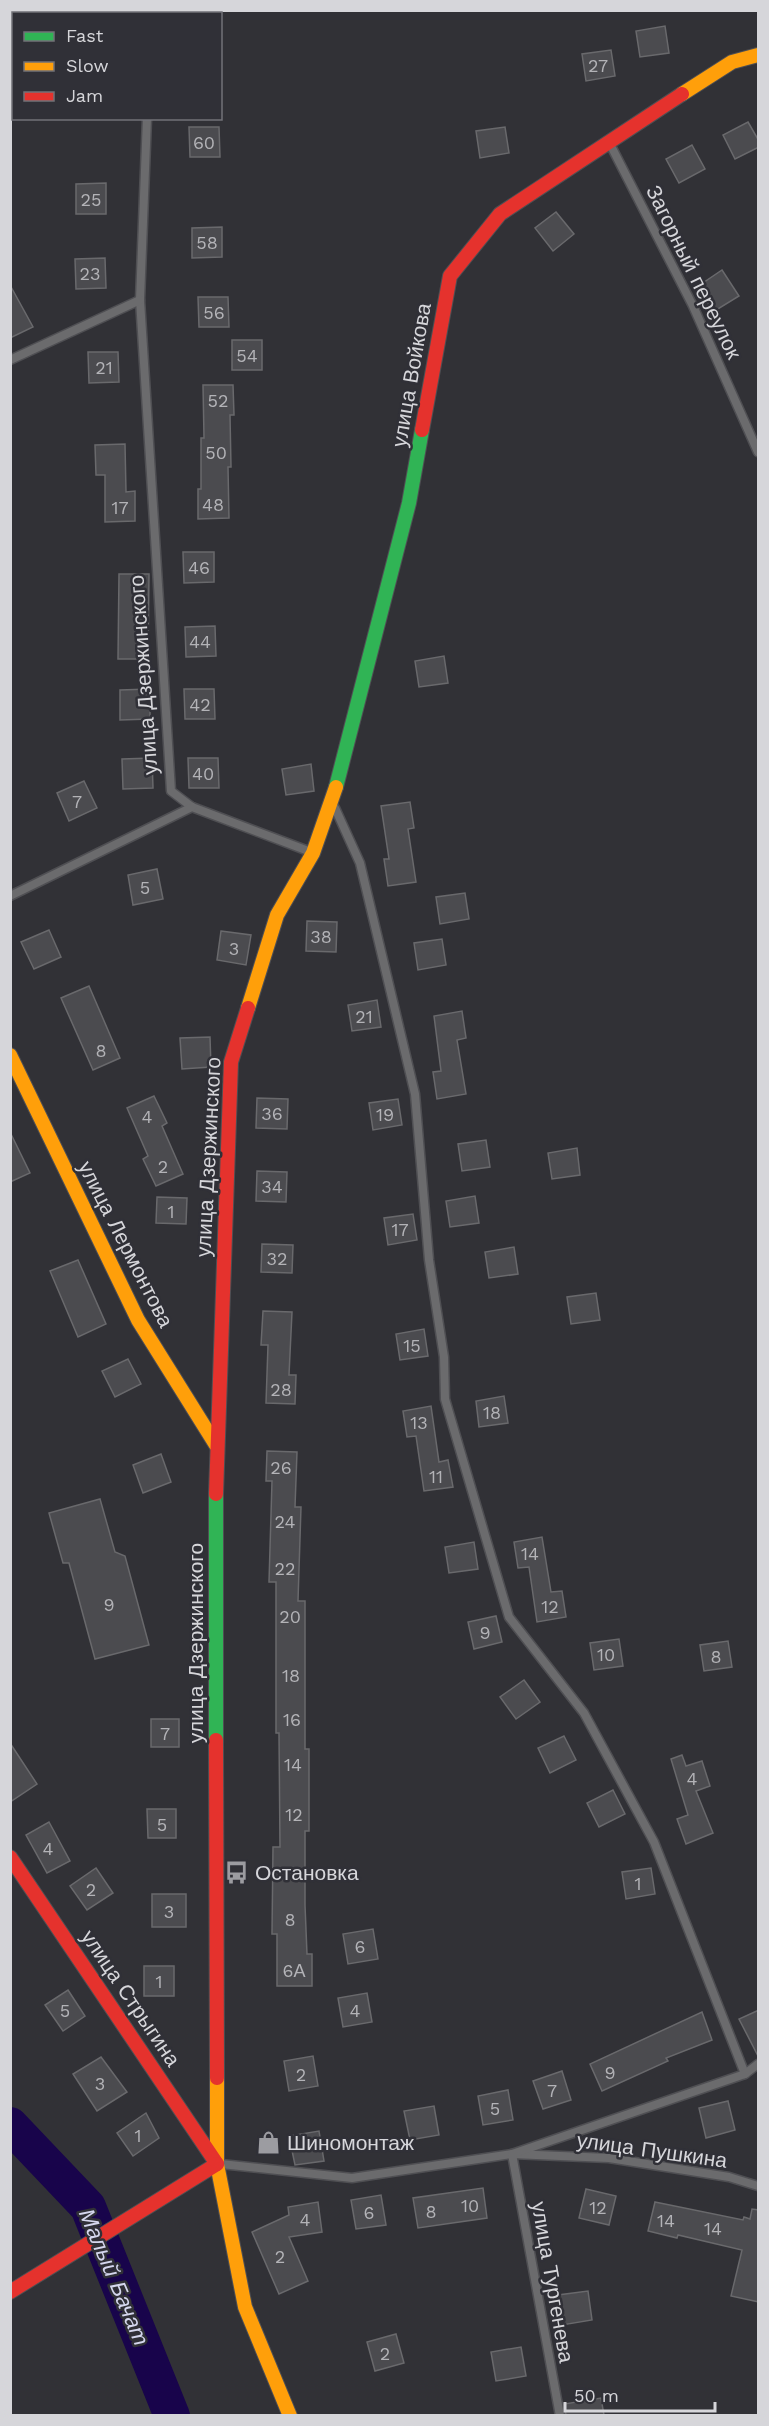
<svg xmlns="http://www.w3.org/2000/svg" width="769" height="2426" viewBox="0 0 769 2426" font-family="'Work Sans',sans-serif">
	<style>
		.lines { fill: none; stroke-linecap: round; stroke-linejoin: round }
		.river { stroke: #18044b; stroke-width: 36 }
		.building { fill: #4b4b4f; stroke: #69696c; stroke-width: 1.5 }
		.lane-casing { stroke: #4f4f53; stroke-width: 11 }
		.fast-casing { stroke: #4f4f53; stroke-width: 16 }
		.slow-casing { stroke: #4f4f53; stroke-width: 16 }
		.jam-casing { stroke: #4f4f53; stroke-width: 16 }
		.lane { stroke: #6b6b6d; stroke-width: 8 }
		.fast { stroke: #30b455; stroke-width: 14 }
		.slow { stroke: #ff9f0a; stroke-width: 14 }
		.jam { stroke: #e5322d; stroke-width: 14 }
		.labels { text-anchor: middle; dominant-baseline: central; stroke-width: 5; stroke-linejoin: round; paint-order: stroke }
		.number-label { font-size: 18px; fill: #b3b3b7 }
		.street-label { font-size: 21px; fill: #d6d6da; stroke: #303037 }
		.poi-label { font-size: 21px; fill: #d6d6da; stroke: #303037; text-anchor: start }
		.water-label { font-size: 22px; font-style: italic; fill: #d5d7ee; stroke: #303037 }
	</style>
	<rect width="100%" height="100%" fill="#313136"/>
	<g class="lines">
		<path class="river" d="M 10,2125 L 88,2207 L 172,2416"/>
	</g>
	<g class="building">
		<path d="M 665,26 L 669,53 L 640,57 L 636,31 Z"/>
		<path d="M 611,50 L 615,76 L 586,81 L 582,54 Z"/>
		<path d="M 748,122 L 759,141 L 759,147 L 735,159 L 723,135 Z"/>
		<path d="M 189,127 L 219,127 L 220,157 L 190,157 Z"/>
		<path d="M 505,127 L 509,153 L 480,158 L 476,131 Z"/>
		<path d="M 692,145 L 705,169 L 679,183 L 666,159 Z"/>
		<path d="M 106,183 L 106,214 L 76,214 L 76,184 Z"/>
		<path d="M 556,212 L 574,234 L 553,251 L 535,228 Z"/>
		<path d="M 222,227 L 222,257 L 192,258 L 192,228 Z"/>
		<path d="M 105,258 L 106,288 L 76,289 L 75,259 Z"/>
		<path d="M 722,270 L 739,296 L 713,312 L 697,287 Z"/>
		<path d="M 10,285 L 33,327 L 10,338 Z"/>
		<path d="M 198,297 L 228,297 L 229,327 L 199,327 Z"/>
		<rect x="232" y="340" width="30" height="30"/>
		<path d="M 88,352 L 118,352 L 119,382 L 89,383 Z"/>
		<path d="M 203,385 L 233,385 L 234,415 L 230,415 L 231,467 L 228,467 L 229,518 L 198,519 L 198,489 L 201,489 L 201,438 L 204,438 Z"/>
		<path d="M 125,444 L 126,492 L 135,491 L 135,521 L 105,522 L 105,475 L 96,475 L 95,445 Z"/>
		<path d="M 183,552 L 214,552 L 214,582 L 184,583 Z"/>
		<path d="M 119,574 L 149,574 L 148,659 L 118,659 Z"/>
		<path d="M 215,626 L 216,656 L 186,657 L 185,627 Z"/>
		<path d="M 444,656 L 448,683 L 419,687 L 415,661 Z"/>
		<path d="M 150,689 L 150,719 L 120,720 L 120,690 Z"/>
		<path d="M 184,689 L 214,689 L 215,719 L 185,719 Z"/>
		<path d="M 152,758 L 153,788 L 123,789 L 122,759 Z"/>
		<path d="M 188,758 L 218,758 L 219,788 L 189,788 Z"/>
		<path d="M 311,764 L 314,791 L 286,795 L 282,769 Z"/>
		<path d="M 84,781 L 97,808 L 69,821 L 57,793 Z"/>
		<path d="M 410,802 L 414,828 L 408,829 L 416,882 L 388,886 L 384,859 L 389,859 L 381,806 Z"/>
		<path d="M 157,869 L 163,899 L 133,905 L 128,875 Z"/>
		<path d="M 465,893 L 469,919 L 440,924 L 436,897 Z"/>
		<path d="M 307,921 L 337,922 L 336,952 L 306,951 Z"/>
		<path d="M 49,930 L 61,957 L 34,969 L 21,942 Z"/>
		<path d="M 221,931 L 251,935 L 246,965 L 217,960 Z"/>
		<path d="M 442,939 L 446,965 L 418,970 L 414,943 Z"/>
		<path d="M 89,986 L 120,1058 L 93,1070 L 61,998 Z"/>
		<path d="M 377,1000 L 381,1027 L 352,1031 L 348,1005 Z"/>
		<path d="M 462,1011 L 466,1038 L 457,1040 L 466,1094 L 437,1099 L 433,1072 L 441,1071 L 434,1016 Z"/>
		<path d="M 210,1037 L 211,1067 L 182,1069 L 180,1038 Z"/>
		<path d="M 154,1096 L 167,1123 L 162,1126 L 183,1174 L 156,1186 L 143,1159 L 148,1156 L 127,1108 Z"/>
		<path d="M 257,1098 L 288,1099 L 287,1129 L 256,1128 Z"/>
		<path d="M 398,1099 L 402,1125 L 373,1130 L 369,1103 Z"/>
		<path d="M 10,1132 L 30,1173 L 10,1182 Z"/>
		<path d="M 486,1140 L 490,1167 L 462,1171 L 458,1144 Z"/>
		<path d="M 577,1148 L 580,1175 L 552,1179 L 548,1153 Z"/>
		<path d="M 257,1171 L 287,1172 L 286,1202 L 256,1201 Z"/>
		<path d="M 475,1196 L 479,1223 L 450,1227 L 446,1201 Z"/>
		<path d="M 157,1197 L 187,1198 L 186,1224 L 156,1223 Z"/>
		<path d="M 413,1214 L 417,1240 L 388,1245 L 384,1218 Z"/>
		<path d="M 262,1244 L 293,1245 L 292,1273 L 261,1272 Z"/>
		<path d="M 514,1247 L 518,1274 L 489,1278 L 485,1252 Z"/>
		<path d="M 78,1260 L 106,1324 L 78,1337 L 50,1271 Z"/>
		<path d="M 596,1293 L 600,1320 L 571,1324 L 567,1297 Z"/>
		<path d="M 263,1311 L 292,1312 L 289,1375 L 296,1375 L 295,1404 L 266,1403 L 268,1345 L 261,1345 Z"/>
		<path d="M 424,1329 L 428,1356 L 400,1360 L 396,1334 Z"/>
		<path d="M 128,1359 L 141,1384 L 115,1397 L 102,1371 Z"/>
		<path d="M 504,1396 L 508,1423 L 479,1427 L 476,1401 Z"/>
		<path d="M 431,1406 L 439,1462 L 448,1460 L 453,1487 L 424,1491 L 416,1436 L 407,1437 L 403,1411 Z"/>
		<path d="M 267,1451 L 297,1452 L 295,1507 L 301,1507 L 298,1601 L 305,1601 L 305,1749 L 309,1749 L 309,1831 L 305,1831 L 305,1905 L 307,1954 L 312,1954 L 312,1986 L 277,1986 L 277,1934 L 272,1934 L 273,1847 L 280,1847 L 279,1733 L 276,1733 L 276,1582 L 269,1582 L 272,1481 L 266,1481 Z"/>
		<path d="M 161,1454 L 171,1482 L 143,1493 L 133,1465 Z"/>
		<path d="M 100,1499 L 115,1552 L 125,1556 L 149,1645 L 95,1659 L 69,1563 L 63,1563 L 49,1513 Z"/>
		<path d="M 542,1537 L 551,1592 L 562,1591 L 566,1617 L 537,1622 L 529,1567 L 518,1568 L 514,1542 Z"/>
		<path d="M 474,1542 L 478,1569 L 449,1573 L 445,1547 Z"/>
		<path d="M 496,1616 L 502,1642 L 474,1649 L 468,1622 Z"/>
		<path d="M 619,1639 L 623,1666 L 594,1670 L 590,1643 Z"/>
		<path d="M 728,1641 L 732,1667 L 704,1671 L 700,1645 Z"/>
		<path d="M 524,1680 L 540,1702 L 516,1719 L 500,1697 Z"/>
		<rect x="151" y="1719" width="28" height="28"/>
		<path d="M 564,1736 L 576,1760 L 550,1773 L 538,1748 Z"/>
		<path d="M 10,1743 L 37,1784 L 10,1802 Z"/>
		<path d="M 682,1755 L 686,1766 L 702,1761 L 710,1786 L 696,1791 L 713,1833 L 686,1844 L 677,1819 L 688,1815 L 671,1759 Z"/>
		<path d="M 613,1790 L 625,1814 L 599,1827 L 587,1803 Z"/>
		<path d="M 147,1809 L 176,1809 L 176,1838 L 148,1838 Z"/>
		<path d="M 49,1822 L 70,1861 L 47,1873 L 26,1835 Z"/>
		<path d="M 96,1868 L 113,1893 L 87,1910 L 70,1886 Z"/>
		<path d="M 651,1868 L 655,1894 L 626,1899 L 622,1872 Z"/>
		<rect x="152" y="1894" width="34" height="33"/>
		<path d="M 373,1929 L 378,1959 L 348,1964 L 343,1934 Z"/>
		<rect x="144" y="1966" width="30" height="30"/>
		<path d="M 68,1990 L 85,2016 L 63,2031 L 45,2005 Z"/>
		<path d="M 367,1993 L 372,2022 L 343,2027 L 338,1998 Z"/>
		<path d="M 759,2010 L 759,2058 L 739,2019 Z"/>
		<path d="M 702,2012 L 712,2040 L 666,2058 L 668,2061 L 602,2091 L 590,2064 Z"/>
		<path d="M 313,2056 L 318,2086 L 289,2091 L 284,2061 Z"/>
		<path d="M 101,2057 L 127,2092 L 97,2111 L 73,2074 Z"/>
		<path d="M 562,2071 L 571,2100 L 543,2109 L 533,2081 Z"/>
		<path d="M 508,2090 L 513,2120 L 483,2125 L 478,2096 Z"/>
		<path d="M 728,2101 L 735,2130 L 706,2138 L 699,2108 Z"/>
		<path d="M 434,2106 L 439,2135 L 410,2140 L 404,2111 Z"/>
		<path d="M 146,2113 L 159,2138 L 133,2156 L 117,2133 Z"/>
		<path d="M 319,2131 L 324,2161 L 295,2165 L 289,2136 Z"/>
		<path d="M 483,2188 L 487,2218 L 418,2228 L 413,2198 Z"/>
		<path d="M 586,2189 L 616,2196 L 609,2225 L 579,2218 Z"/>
		<path d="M 381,2195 L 386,2225 L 356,2229 L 351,2200 Z"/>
		<path d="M 318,2202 L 322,2232 L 289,2237 L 308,2281 L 279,2294 L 252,2232 L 289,2215 L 288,2207 Z"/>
		<path d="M 655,2202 L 743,2220 L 744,2217 L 750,2219 L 752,2209 L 759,2210 L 759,2302 L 731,2296 L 742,2250 L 678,2235 L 677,2238 L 648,2231 Z"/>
		<path d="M 588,2291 L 592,2320 L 562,2325 L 558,2295 Z"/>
		<path d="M 396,2334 L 404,2363 L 375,2371 L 367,2342 Z"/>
		<path d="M 521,2347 L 526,2376 L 496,2381 L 491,2352 Z"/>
		<path d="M 601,2398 L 604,2415 L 566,2415 L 564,2404 Z"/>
	</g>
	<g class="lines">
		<defs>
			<g id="lane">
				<path d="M 151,14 L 151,10"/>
				<path d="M 147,118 L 140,300 L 171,791 L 192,807 L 311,852"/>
				<path d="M 610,144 L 693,306 L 758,452"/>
				<path d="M 10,360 L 140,300"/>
				<path d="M 335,808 L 360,863 L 415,1094 L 429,1260 L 444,1357 L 445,1399 L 509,1617 L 584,1713 L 654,1842 L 745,2074"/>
				<path d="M 10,896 L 192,807"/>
				<path d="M 221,2164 L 352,2178 L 512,2154 L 609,2158 L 729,2177 L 758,2186"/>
				<path d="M 560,2416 L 512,2154 L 745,2074 L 758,2064"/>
			</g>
			<g id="fast">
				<path d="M 336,787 L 409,503 L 422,430"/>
				<path d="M 216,1494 L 216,1740"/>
			</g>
			<g id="slow">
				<path d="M 682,94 L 732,62 L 758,55"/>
				<path d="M 248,1008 L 277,915 L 313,853 L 336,787"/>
				<path d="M 10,1055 L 138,1320 L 216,1445"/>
				<path d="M 217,2078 L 217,2164 L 245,2307 L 290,2416"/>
			</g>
			<g id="jam">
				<path d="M 422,430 L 450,276 L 500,214 L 682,94"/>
				<path d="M 216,1494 L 231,1062 L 248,1008"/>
				<path d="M 216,1740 L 217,2078"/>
				<path d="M 10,1857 L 217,2164"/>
				<path d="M 10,2292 L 217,2164"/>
			</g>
		</defs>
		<use href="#lane" class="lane-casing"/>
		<use href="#fast" class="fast-casing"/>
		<use href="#slow" class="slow-casing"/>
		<use href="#jam" class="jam-casing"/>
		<use href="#lane" class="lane"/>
		<use href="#fast" class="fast"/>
		<use href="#slow" class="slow"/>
		<use href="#jam" class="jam"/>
	</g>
	<defs>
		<symbol id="bus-bare" viewBox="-9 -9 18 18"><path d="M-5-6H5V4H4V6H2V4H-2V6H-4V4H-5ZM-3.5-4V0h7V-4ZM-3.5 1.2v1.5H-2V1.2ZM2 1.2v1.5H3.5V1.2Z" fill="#9c9ca1" stroke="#303037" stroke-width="2.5" paint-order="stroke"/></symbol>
		<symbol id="shop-bare" viewBox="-9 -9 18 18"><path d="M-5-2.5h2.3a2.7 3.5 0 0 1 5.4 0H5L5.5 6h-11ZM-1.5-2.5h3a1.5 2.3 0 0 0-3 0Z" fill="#9c9ca1" stroke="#303037" stroke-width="2.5" paint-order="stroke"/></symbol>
	</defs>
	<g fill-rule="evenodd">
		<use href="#bus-bare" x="220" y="1856" width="33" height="33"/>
		<use href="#shop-bare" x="252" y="2126" width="33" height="33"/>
	</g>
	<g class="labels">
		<g class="number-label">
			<text x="598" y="65">27</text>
			<text x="204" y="142">60</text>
			<text x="91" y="199">25</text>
			<text x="207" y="242">58</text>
			<text x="90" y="273">23</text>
			<text x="214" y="312">56</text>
			<text x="247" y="355">54</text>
			<text x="104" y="367">21</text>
			<text x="218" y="400">52</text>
			<text x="216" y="452">50</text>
			<text x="213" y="504">48</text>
			<text x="120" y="507">17</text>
			<text x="199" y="567">46</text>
			<text x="200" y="641">44</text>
			<text x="200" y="704">42</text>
			<text x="203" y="773">40</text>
			<text x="77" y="801">7</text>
			<text x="145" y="887">5</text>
			<text x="321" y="936">38</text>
			<text x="234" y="948">3</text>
			<text x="364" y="1016">21</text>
			<text x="101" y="1050">8</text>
			<text x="272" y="1113">36</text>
			<text x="385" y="1114">19</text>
			<text x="147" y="1116">4</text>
			<text x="163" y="1166">2</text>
			<text x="272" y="1186">34</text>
			<text x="171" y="1211">1</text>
			<text x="400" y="1229">17</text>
			<text x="277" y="1258">32</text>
			<text x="412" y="1345">15</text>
			<text x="281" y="1389">28</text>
			<text x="492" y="1412">18</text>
			<text x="419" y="1422">13</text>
			<text x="281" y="1467">26</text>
			<text x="436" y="1476">11</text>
			<text x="285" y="1521">24</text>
			<text x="530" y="1553">14</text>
			<text x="285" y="1568">22</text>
			<text x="109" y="1604">9</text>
			<text x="550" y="1606">12</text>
			<text x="290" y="1616">20</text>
			<text x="485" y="1632">9</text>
			<text x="606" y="1654">10</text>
			<text x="716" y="1656">8</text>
			<text x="291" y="1675">18</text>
			<text x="292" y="1719">16</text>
			<text x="165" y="1733">7</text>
			<text x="293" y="1764">14</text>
			<text x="692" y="1778">4</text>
			<text x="294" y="1814">12</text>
			<text x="162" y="1824">5</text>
			<text x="48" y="1848">4</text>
			<text x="638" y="1883">1</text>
			<text x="91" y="1889">2</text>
			<text x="169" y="1911">3</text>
			<text x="290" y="1919">8</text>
			<text x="360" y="1946">6</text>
			<text x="294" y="1970">6А</text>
			<text x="159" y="1981">1</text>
			<text x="65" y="2010">5</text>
			<text x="355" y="2010">4</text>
			<text x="610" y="2072">9</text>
			<text x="301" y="2074">2</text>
			<text x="100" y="2083">3</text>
			<text x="552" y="2090">7</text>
			<text x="495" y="2108">5</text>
			<text x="138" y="2135">1</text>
			<text x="470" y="2205">10</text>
			<text x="598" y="2207">12</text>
			<text x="431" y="2211">8</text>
			<text x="369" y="2212">6</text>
			<text x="305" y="2219">4</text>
			<text x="666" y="2220">14</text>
			<text x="713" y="2228">14</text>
			<text x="280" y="2256">2</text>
			<text x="385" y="2353">2</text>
		</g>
		<g class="street-label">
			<text transform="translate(694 272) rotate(64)">Загорный переулок</text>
			<text transform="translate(411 375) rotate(-80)">улица Войкова</text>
			<text transform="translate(143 675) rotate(-94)">улица Дзержинского</text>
			<text transform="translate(208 1157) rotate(-87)">улица Дзержинского</text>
			<text transform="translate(126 1244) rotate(63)">улица Лермонтова</text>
			<text transform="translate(195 1643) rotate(-90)">улица Дзержинского</text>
			<text transform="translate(131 1998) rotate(56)">улица Стрыгина</text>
			<text transform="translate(652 2150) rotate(8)">улица Пушкина</text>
			<text transform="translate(553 2282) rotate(80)">улица Тургенева</text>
		</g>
		<g class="poi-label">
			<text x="255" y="1872">Остановка</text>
			<text x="287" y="2142">Шиномонтаж</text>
		</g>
		<g class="water-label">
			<text transform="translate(114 2277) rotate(67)">Малый Бачат</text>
		</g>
	</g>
	<rect width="769" height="2426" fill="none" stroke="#d6d6da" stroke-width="24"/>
	<rect x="12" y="12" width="210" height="108" fill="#303037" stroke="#727278" stroke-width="1.5"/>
	<rect x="24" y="32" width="30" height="9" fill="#30b455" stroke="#727278" stroke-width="1.5"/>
	<text x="66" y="42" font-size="18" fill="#d6d6da">Fast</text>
	<rect x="24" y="62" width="30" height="9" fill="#ff9f0a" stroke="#727278" stroke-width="1.5"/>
	<text x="66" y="72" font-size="18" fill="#d6d6da">Slow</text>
	<rect x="24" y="92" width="30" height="9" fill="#e5322d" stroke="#727278" stroke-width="1.5"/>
	<text x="66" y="102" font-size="18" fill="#d6d6da">Jam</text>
	<path d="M565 2402v9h150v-9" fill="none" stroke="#d6d6da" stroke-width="3"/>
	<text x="574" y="2402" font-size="18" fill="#d6d6da" stroke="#303037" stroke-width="4.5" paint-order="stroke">50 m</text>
</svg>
